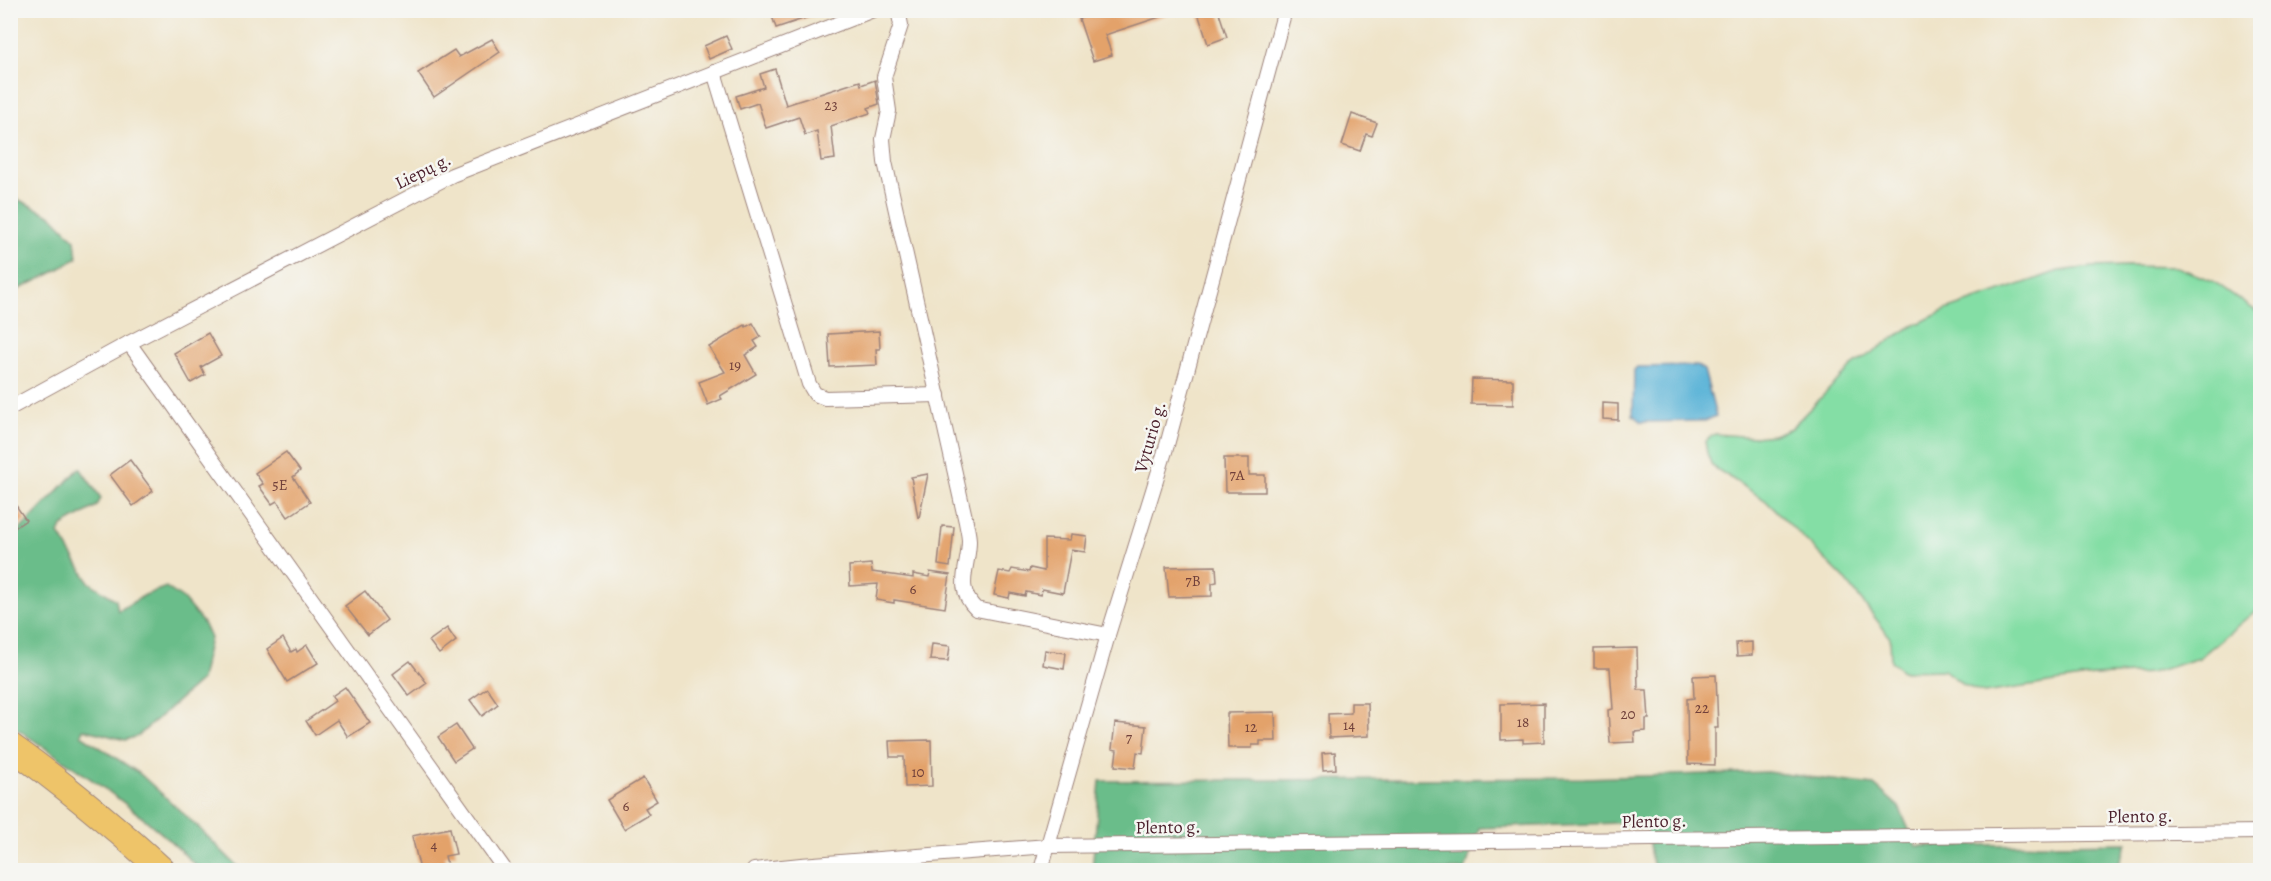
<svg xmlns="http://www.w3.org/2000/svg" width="2271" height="881" viewBox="0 0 2271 881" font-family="Alegreya,serif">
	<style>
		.green { fill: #84dea5; stroke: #677e68; stroke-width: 1.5 }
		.forest { fill: #6bbd8a; stroke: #5a6e5a; stroke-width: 1.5 }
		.water { fill: #59b2d7; stroke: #526881; stroke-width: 1.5 }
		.building { fill: #e3a26b }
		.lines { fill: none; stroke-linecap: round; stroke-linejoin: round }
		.street-casing { stroke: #9c827a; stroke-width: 16 }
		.highway-casing { stroke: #9c827a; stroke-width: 28 }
		.street { stroke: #fff; stroke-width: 14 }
		.highway { stroke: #eec469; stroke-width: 26 }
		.labels { text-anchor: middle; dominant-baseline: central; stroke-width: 5; stroke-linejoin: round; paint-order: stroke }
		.number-label { font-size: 15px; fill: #70403b }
		.street-label { font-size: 18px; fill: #4a1f2b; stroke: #f6f6f2 }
	</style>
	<rect width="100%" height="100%" fill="#f6f6f2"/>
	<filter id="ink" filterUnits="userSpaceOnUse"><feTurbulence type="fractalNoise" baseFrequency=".0167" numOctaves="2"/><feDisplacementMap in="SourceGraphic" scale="12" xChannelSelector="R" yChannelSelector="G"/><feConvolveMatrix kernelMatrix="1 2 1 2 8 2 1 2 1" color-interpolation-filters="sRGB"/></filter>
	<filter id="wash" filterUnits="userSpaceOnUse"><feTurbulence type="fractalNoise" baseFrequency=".008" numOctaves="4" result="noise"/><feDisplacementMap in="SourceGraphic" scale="24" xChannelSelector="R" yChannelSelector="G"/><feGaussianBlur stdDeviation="1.35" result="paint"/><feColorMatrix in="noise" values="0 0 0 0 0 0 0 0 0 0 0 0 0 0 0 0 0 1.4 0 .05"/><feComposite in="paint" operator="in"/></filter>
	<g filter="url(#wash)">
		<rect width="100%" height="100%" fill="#efe4c9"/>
		<path class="green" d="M 2128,266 L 2177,267 L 2213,281 L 2260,314 L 2260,607 L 2199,658 L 2151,673 L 2094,676 L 1984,693 L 1964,685 L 1944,670 L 1902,671 L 1891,661 L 1890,637 L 1844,578 L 1765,500 L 1712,466 L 1707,453 L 1705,441 L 1715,434 L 1755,437 L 1773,435 L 1791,428 L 1852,366 L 1907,329 L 1946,310 L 2059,271 L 2092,267 Z"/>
		<g class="forest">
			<path d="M 11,196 L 52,216 L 75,240 L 77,258 L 52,273 L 11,293 Z"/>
			<path d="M 80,468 L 101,498 L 97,506 L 62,526 L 59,534 L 89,582 L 116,600 L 118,611 L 145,595 L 166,587 L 183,599 L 203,623 L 210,638 L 201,680 L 138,736 L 125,740 L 83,729 L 81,735 L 139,773 L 197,826 L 241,870 L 200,870 C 146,812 76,769 11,725 L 11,539 Z"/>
			<path d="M 1767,772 L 1874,785 L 1899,807 L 1916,846 L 2127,843 L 2116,870 L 1656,870 L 1651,858 L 1646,822 L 1479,828 L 1465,870 L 1092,870 L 1100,781 L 1584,778 Z"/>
		</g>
		<path class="water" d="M 1697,366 L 1704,370 L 1716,416 L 1705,421 L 1641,422 L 1633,415 L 1634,370 L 1637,367 Z"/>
		<g id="blocks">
			<g class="building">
				<path d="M 770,10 L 821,10 L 821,13 L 776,28 Z"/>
				<path d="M 1104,10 L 1172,10 L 1172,13 L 1105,35 L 1112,55 L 1093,61 L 1079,19 Z"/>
				<path d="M 1197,10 L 1218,10 L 1227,37 L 1208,44 Z"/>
				<path d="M 726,36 L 732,49 L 709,59 L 704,46 Z"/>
				<path d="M 492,39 L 500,52 L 434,97 L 418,73 L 454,50 L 459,57 Z"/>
				<path d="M 775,69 L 786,105 L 860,81 L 861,85 L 875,80 L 879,104 L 868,108 L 870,113 L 831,126 L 835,159 L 821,161 L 817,131 L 805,135 L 799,117 L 766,128 L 758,103 L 740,109 L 736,96 L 764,87 L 760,74 Z"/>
				<path d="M 1352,114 L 1377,123 L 1372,136 L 1366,134 L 1360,151 L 1342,145 Z"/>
				<path d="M 753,323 L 761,337 L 754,341 L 758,347 L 745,355 L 756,374 L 720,396 L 722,399 L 708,405 L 699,382 L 725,372 L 709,347 L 745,325 L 746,327 Z"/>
				<path d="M 879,331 L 880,349 L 876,349 L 877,365 L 830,367 L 828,334 Z"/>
				<path d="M 208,333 L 221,356 L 201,367 L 205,375 L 191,383 L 174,353 Z"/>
				<path d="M 1472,379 L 1513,380 L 1513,405 L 1471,404 Z"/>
				<path d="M 1603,403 L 1618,404 L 1618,420 L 1603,419 Z"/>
				<path d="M 286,452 L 300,471 L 293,477 L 310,502 L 288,517 L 277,501 L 272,504 L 259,486 L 263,484 L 255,473 Z"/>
				<path d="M 1224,458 L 1249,458 L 1249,475 L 1265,475 L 1265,492 L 1225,492 Z"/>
				<path d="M 130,460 L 153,491 L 133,506 L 110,475 Z"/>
				<path d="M 928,474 L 919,518 L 918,518 L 911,477 Z"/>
				<path d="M 10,497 L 26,520 L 10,531 Z"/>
				<path d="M 942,526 L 954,527 L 950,567 L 938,565 Z"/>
				<path d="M 1071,534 L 1087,536 L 1085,552 L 1071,550 L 1063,593 L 1042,589 L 1041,595 L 1026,592 L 1025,596 L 1010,593 L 1009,598 L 994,595 L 999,571 L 1010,573 L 1012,569 L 1029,572 L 1030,568 L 1044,571 L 1044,539 L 1070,540 Z"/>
				<path d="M 871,564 L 872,572 L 913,578 L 913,574 L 929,577 L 930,572 L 950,575 L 945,608 L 894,600 L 894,603 L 876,600 L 878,584 L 850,586 L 849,566 Z"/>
				<path d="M 1216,566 L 1217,582 L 1212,583 L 1212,596 L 1169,597 L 1166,567 Z"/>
				<path d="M 365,591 L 387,620 L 368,635 L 345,606 Z"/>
				<path d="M 447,628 L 456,641 L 439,654 L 429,641 Z"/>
				<path d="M 283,638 L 291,652 L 296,649 L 297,652 L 307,645 L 318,663 L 287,682 L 267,649 Z"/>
				<path d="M 1752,642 L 1752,655 L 1737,656 L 1736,643 Z"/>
				<path d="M 932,644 L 950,646 L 948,661 L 930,660 Z"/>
				<path d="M 1637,648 L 1638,690 L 1647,690 L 1649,719 L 1646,719 L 1646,731 L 1634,732 L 1635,742 L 1610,743 L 1608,710 L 1613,709 L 1610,668 L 1594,668 L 1594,649 Z"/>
				<path d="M 1045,650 L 1066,653 L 1064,669 L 1043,665 Z"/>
				<path d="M 410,661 L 427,683 L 409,696 L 393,674 Z"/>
				<path d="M 1716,675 L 1718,728 L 1715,728 L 1715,765 L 1688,764 L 1687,699 L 1694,698 L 1693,676 Z"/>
				<path d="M 345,687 L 370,723 L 348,737 L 337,720 L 315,735 L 306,721 L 335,701 L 332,696 Z"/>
				<path d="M 487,688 L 498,704 L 482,716 L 470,700 Z"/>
				<path d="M 1351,703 L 1368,703 L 1369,736 L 1329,738 L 1328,714 L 1351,713 Z"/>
				<path d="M 1544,703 L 1544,742 L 1523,743 L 1523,739 L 1501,740 L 1501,704 Z"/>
				<path d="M 1275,712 L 1276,741 L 1260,741 L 1260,745 L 1252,745 L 1252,748 L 1228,748 L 1227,713 Z"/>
				<path d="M 1115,723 L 1146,726 L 1143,753 L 1137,752 L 1135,768 L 1115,766 L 1117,750 L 1112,749 Z"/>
				<path d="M 456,725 L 472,749 L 454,761 L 438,737 Z"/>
				<path d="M 931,740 L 932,786 L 905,787 L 904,757 L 890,757 L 889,741 Z"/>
				<path d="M 1335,752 L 1336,769 L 1323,770 L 1322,753 Z"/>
				<path d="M 643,778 L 657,801 L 645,808 L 649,814 L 624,829 L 607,800 Z"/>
				<path d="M 450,828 L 456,854 L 445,856 L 448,868 L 420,870 L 412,836 Z"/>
			</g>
		</g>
	</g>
	<g filter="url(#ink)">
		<use href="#blocks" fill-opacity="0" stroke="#9c827a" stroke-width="1.5"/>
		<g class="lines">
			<defs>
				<g id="street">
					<path d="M 898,10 L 901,25 L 884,77 L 889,111 L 883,139 L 885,162 L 966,522 C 967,528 969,535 969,541 C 969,567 954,588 976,609 L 1108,635"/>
					<path d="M 714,72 L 809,384 L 815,394 L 825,398 L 938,395"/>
					<path d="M 129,343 L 505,870"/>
					<path d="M 10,408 L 129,343 L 452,175 L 873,10"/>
					<path d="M 754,870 L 801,865 L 1048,846 L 2260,832"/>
					<path d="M 1041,870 L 1108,635 L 1167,445 L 1285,10"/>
				</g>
				<path id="highway" d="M 10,746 C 64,784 114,826 162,870"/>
			</defs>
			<use href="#street" class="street-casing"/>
			<use href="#highway" class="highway-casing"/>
			<use href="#street" class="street"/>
			<use href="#highway" class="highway"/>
		</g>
	</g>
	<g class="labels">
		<g class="number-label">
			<text x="831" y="105">23</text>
			<text x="735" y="365">19</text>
			<text x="1237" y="475">7A</text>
			<text x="280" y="485">5E</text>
			<text x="1193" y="581">7B</text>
			<text x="913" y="589">6</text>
			<text x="1702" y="708">22</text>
			<text x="1628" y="714">20</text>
			<text x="1523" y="722">18</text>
			<text x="1349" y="725">14</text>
			<text x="1251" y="727">12</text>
			<text x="1129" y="738">7</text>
			<text x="918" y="772">10</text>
			<text x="626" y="806">6</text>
			<text x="434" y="845">4</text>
		</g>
		<g class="street-label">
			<text transform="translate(423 171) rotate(-26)">Liepų g.</text>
			<text transform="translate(1150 437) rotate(-74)">Vyturio g.</text>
			<text transform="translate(2140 816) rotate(-1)">Plento g.</text>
			<text transform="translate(1654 821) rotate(-1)">Plento g.</text>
			<text transform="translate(1168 827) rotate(-1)">Plento g.</text>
		</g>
	</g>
	<rect width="2271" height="881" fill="none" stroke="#f6f6f2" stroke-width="36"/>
</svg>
